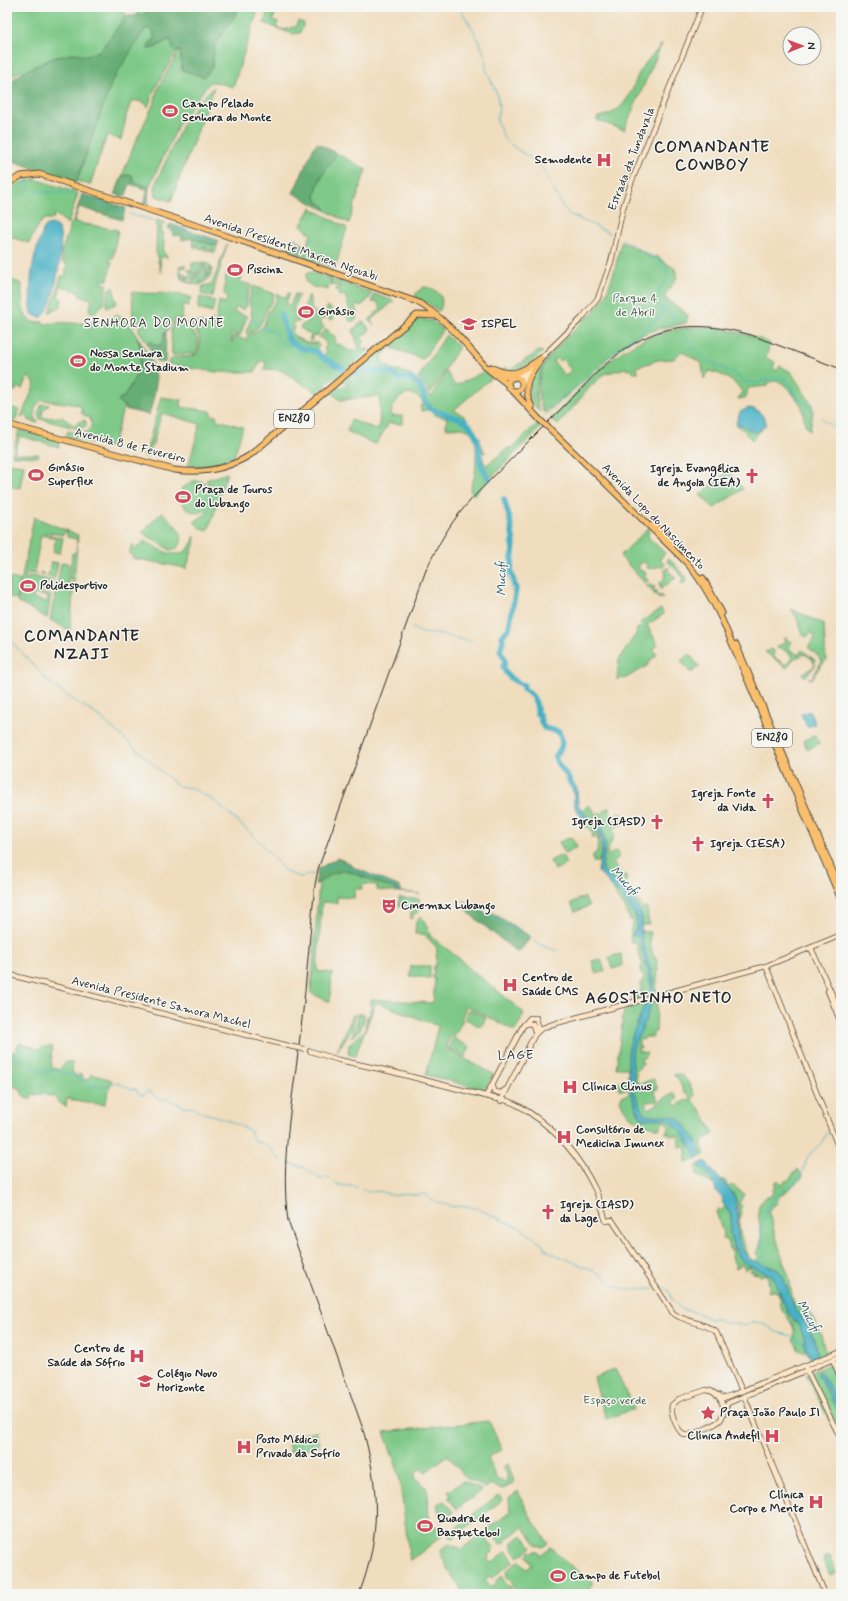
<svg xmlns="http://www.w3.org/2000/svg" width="848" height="1601" viewBox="0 0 848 1601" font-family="Mynerve,sans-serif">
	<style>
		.green { fill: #7ec987; stroke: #547a59; fill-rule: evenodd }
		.forest { fill: #66ad74; stroke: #486c50 }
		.water { fill: #46b1c4; stroke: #386e78 }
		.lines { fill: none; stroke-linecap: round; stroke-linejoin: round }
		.stream { stroke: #46b1c4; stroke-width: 1 }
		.river { stroke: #46b1c4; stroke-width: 5.5 }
		.secondary-casing { stroke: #494641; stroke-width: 6 }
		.primary-casing { stroke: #494641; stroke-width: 7 }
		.secondary { stroke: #fde5c5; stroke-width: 4.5 }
		.primary { stroke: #f9bf6d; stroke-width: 5 }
		.rail { stroke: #2b2b2b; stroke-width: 1 }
		.secondary-bridge-casing { stroke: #494641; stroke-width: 6; stroke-linecap: butt }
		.primary-bridge-casing { stroke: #494641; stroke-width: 7; stroke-linecap: butt }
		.secondary-bridge { stroke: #fde5c5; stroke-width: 4.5 }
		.primary-bridge { stroke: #f9bf6d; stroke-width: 5 }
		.labels { text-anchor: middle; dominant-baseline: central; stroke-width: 3; stroke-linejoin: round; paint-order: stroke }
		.shield { fill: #f6f6f2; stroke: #686867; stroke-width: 1 }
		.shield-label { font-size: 11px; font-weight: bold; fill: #2b2b2b }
		.poi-label { font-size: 12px; font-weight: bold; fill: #2b2b2b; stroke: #f6f6f2; text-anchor: start }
		.street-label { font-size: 12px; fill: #2b2b2b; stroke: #f6f6f2 }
		.park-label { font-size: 12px; fill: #445a47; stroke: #f6f6f2 }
		.neighbourhood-label { font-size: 13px; letter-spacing: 1px; fill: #2b2b2b; stroke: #f6f6f2 }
		.water-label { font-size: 13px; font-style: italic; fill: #345a61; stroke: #f6f6f2 }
		.district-label { font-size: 16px; font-weight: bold; letter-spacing: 1px; fill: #2b2b2b; stroke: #f6f6f2 }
	</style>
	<rect width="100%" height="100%" fill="#f6f6f2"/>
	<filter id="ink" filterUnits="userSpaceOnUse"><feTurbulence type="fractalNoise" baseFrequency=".025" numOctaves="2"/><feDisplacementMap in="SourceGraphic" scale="8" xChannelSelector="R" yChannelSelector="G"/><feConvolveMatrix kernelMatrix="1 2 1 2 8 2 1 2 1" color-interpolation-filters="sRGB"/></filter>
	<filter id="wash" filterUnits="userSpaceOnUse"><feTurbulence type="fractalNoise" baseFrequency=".012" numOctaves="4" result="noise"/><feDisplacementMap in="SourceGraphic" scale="16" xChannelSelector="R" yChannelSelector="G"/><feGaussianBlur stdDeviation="0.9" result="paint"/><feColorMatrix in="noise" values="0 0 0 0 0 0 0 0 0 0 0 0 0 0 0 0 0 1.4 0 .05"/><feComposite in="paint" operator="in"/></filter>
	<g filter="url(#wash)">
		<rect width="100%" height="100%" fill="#f0ddbe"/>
		<g class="green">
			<path d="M 7,7 L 123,7 L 126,16 L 101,50 L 86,56 L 75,53 L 53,58 L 23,72 L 20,71 L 11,77 L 7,78 Z"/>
			<path d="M 137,7 L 154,7 L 143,15 L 137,15 L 135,9 Z"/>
			<path d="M 239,7 L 259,7 L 233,87 L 215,82 L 211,82 L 206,87 L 180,122 L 149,187 L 133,181 L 133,178 L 128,175 L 122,176 L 135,143 L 155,101 L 157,90 L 180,49 L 214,54 L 215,44 L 233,19 Z"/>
			<path d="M 268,9 L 276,12 L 273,20 L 278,22 L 276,28 L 286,30 L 287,28 L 290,29 L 291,27 L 295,28 L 298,21 L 304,23 L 300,33 L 292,34 L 264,23 Z"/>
			<path d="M 145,29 L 150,29 L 154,32 L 154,40 L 149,44 L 148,49 C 158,48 162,42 171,39 L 173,49 L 176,52 L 154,90 L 148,107 L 145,103 L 132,100 L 127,113 L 121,140 L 107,135 L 90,185 L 77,181 L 112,81 Z"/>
			<path d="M 662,44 L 624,130 L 596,120 L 598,117 C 614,115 624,106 631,92 C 635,85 636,78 640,71 C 646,61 655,53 662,44 Z"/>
			<path d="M 214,87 C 201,126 184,163 171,201 L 156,196 L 155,188 L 157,180 L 183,124 L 202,98 Z"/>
			<path d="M 336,153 L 366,169 L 349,223 L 325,210 L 324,206 L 318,202 L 315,195 C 317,186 321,177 325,170 C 330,163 332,162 336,153 Z"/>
			<path d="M 35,179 L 78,193 L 68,224 L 55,214 L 53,219 L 44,219 L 38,226 L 29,243 L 7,236 L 7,192 C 14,184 24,181 35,179 Z"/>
			<path d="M 311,208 L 347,228 L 335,268 L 303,257 L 307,247 L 306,246 L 311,235 L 301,225 Z"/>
			<path d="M 157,220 L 165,223 L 161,228 L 164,243 L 163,252 L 168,257 L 160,257 L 161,273 L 156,253 Z"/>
			<path d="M 74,222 L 118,230 L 113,258 L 109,258 L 109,261 L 112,261 L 108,280 L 102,280 L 102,283 L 107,284 L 104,304 L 94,313 L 89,311 L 92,299 L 79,296 L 80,292 L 61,286 L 58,297 L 62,299 L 60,309 L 56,308 L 49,313 L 56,294 L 61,276 L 65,277 L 67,264 L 62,262 L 62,250 L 71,224 Z"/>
			<path d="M 193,238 L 197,240 L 217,246 L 215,253 L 212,252 L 213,249 L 210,250 L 211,252 L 205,250 L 206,246 L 203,247 L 204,249 L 197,248 L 197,245 L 194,246 L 196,248 L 194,248 Z"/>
			<path d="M 621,242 C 633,246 641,252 652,258 L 656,256 L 675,269 L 677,277 L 664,297 L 688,315 L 686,323 L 658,329 L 635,337 L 609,357 L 579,385 L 544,413 C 524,370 561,344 588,316 L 590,316 L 606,295 L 615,269 ZM 556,358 L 559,361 L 562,359 L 571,370 L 565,376 L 553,361 Z"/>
			<path d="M 227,244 L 215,286 L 213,297 L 201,294 L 203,286 L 212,284 Z"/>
			<path d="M 204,262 L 204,267 L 203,265 L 201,268 L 204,268 L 200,272 L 198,270 L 197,272 L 199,272 L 198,274 L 187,270 L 192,269 L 192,263 Z"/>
			<path d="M 205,262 L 209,264 L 212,268 C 212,277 207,281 200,285 L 185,282 L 186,280 L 181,279 L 179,266 L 185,265 L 185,268 L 181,267 L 180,271 L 188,276 L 187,278 L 183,275 L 181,278 L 187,279 L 191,273 L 197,275 L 193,278 L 195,278 L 193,280 L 188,278 L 188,282 L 191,282 L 205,269 L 208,272 L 208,275 L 207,273 L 206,275 L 208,275 L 199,282 L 202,282 L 208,276 L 211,270 L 210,268 L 209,271 L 205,268 Z"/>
			<path d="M 229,272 L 231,275 L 234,276 L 235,279 L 237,279 L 239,275 L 242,276 L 240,282 L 251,285 L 247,296 L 247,306 L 244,307 L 245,310 L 236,307 L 234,312 L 247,316 L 240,336 L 234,336 L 234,333 L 232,332 L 231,342 L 233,342 L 233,337 L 247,340 L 247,336 L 259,330 L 264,325 L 268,312 L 276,301 L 277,294 L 286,298 L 288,293 L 290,293 L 286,304 L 290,306 L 295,294 L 299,295 L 293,310 L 306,314 L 308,309 L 304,308 L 309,295 L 313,313 L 324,327 L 317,336 L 313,336 L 311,341 L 309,340 L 311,335 L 300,328 L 301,326 L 309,321 L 307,315 L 298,322 L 293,322 L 294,328 L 292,331 L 294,336 L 306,343 L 317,343 L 319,346 L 316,350 L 323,357 L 327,351 L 324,349 L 327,345 L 325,344 L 326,342 L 319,337 L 326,329 L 330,332 L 329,334 L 332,335 L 333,334 L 336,340 L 334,343 L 338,345 L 339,344 L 349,351 L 359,349 L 353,330 L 363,321 L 370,330 L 361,338 L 365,342 L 361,346 L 364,350 L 367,348 L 369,350 L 336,378 L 334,377 L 325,383 L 327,386 L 318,393 L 280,370 L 264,369 L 266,363 L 261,360 L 255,372 L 215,372 L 168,364 L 170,360 C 185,352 201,365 200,340 C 199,333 194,334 194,323 L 195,322 L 208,324 L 212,320 L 216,321 L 219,301 L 225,303 L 228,296 L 224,294 L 226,275 Z"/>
			<path d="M 309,272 L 330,278 L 330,285 L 327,286 L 329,290 L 313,287 L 306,282 L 306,275 Z"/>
			<path d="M 7,278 L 22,284 C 22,298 20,329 43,321 L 44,324 C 67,320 96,329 117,314 L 121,318 L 124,318 C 141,333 145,358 135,378 C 130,388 122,394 123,406 L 129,410 L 123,409 L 112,448 L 66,436 L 68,431 C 78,434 96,436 90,418 L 82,414 L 81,407 L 79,405 L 42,400 C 33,406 33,415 38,423 L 30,421 L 24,415 L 23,417 L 21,417 L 35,384 L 32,380 L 27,377 L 22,389 L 17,387 L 16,391 L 9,389 L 7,394 Z"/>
			<path d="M 331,279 L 372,293 L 369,299 L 361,306 L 357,305 L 354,307 L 357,309 L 356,320 L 351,322 L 349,320 L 347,314 L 350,312 L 345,295 L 339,296 L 336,288 L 339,289 L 340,287 L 335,285 L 332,286 Z"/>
			<path d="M 253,286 L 274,294 C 274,301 269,304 266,311 C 261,323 262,328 247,334 L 246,332 L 252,317 L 249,300 Z"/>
			<path d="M 113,287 L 117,303 L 107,308 L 106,306 L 109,289 Z"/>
			<path d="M 424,287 C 437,288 446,297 440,310 L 438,311 L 428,303 L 415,297 L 417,292 Z"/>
			<path d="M 132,292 C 151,295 171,291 191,297 L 188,306 L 184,305 L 182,306 L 183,307 L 181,310 L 183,310 L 182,319 C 173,318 172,321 168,330 L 166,330 L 166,333 L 164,333 C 164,339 164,344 157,346 L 150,342 L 147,343 L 138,329 L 140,328 L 138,324 L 136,326 L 133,321 Z"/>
			<path d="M 374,294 L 394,301 L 371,320 L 374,326 L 369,320 L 381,308 L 376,301 L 373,303 L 372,301 Z"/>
			<path d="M 200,297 L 215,301 L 212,313 L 198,309 Z"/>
			<path d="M 327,307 L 331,308 L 334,319 L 329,320 L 328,317 L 321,320 L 315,311 L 324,316 L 325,314 L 329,313 L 326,312 Z"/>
			<path d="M 422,319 L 432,321 L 443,329 L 423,359 L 389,347 L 381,358 L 383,360 L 381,363 L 393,369 L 410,374 L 432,397 L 446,371 L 455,386 L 485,371 L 491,378 L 454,410 L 464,416 L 480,438 L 479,440 L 485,453 L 481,452 L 485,466 C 494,459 501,455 509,447 L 511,449 L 537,423 L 541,427 L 474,495 L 470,491 C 471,485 474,479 475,473 C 476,467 476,460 476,454 C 477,429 469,427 446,428 L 447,418 L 435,415 L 434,411 L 429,409 L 421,411 L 420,406 L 423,406 C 423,401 422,401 419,398 C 406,386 391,403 391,416 L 403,416 L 403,424 L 389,423 L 376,444 L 374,444 L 347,431 L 351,420 L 379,430 L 380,396 L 340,400 L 332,393 L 340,386 L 343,388 L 347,384 L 344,380 L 415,320 Z"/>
			<path d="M 176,321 L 192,324 L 192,331 L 198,339 L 198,349 L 195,354 L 180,354 L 175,356 L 172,354 L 171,330 L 174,322 Z"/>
			<path d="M 696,327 C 723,327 746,333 770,343 L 766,358 L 775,362 L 773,368 L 777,371 L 780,366 L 791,372 L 812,405 L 813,410 L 810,431 C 801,422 806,415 801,405 C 798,400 785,383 780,382 C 776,380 771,382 768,383 L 768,386 L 748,388 L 746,398 L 738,399 L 742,391 C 733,380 723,374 709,371 L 704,379 L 702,364 L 682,351 L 674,359 L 658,360 L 637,367 L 638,372 L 633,373 L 632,369 L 627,370 L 626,368 L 604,374 L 591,386 L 558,425 L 551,419 C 597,372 625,332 696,327 Z"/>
			<path d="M 446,335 L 459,347 L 431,393 L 418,378 Z"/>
			<path d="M 539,351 L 543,352 L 542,353 C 526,367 522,371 502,370 L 507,367 L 510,370 Z"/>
			<path d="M 549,355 C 538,374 532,391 540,412 C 518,392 534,373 549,355 Z"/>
			<path d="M 161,397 L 182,400 L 181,407 L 211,411 L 211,415 L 216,416 L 217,420 L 243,427 L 234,457 L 211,465 L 188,467 L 200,424 L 162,413 L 152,446 L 147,457 L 144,456 L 143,452 L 146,453 Z"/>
			<path d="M 7,399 L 12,401 L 10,407 L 19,410 L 15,421 L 7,419 Z"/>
			<path d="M 42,404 L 49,405 L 43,410 L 42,415 L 44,418 L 62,417 L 73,425 L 84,420 L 86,421 L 86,426 L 79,429 L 40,419 L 38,413 Z"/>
			<path d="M 737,425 L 742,425 L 755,433 L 765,426 L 752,440 L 745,433 L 746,432 L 743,429 L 742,430 Z"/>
			<path d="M 19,430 L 60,440 L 59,447 L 20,436 L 14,454 L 39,454 L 38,457 L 12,456 Z"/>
			<path d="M 8,463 L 24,465 L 20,488 L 7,486 Z"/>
			<path d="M 728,471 L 743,489 L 714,508 L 700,495 Z"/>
			<path d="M 227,473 L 216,508 L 208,531 L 200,528 L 194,522 L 208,512 L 207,510 L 197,513 L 186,509 L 180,498 L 182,487 L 184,488 C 190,480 199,478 207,484 L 209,483 L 212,486 L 206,480 Z"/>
			<path d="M 162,512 C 172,522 191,536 176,549 L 170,550 L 142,532 Z"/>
			<path d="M 34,517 L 78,535 L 74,582 L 70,580 L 72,553 L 76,553 L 77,539 L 67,537 L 67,532 L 64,532 L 63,535 L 46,532 L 45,534 L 63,538 L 60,553 L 53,552 L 56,538 L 41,535 L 34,572 L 38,574 L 40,572 L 39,574 L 27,573 L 25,579 L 27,580 L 29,576 L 31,576 L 54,581 L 52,593 L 41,591 L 40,595 L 34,594 L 33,599 L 47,602 L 48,597 L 41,595 L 42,594 L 51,596 L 47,618 L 17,602 Z"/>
			<path d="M 649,527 L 648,537 L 665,553 L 660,559 L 665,565 L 662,568 L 660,566 L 651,569 L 647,568 L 648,564 L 641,562 L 638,569 L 646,572 L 645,578 L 649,581 L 646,581 L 644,583 L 647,586 L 650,584 L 653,587 L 655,586 L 653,590 L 657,591 L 655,593 L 657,596 L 661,595 L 663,597 L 659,599 L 620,556 Z"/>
			<path d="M 195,536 L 194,545 L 186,569 L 181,567 L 132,558 L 133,555 L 129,554 L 132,544 L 136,548 L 145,541 C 164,552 184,566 195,536 Z"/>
			<path d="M 669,558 L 687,578 L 687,581 L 682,584 L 681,582 L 683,580 L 682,576 L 667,561 Z"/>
			<path d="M 51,562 L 58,563 L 55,578 L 41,575 L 41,572 L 43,573 L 43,575 L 48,576 Z"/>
			<path d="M 64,562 L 69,564 L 68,584 L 74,584 L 70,630 L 50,620 L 61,564 Z"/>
			<path d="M 669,567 L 668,570 L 676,578 L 661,588 L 662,590 L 660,587 L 660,582 L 663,581 L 666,573 L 664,571 Z"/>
			<path d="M 10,578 L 20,580 L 17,599 L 7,597 Z"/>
			<path d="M 661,609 L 664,614 L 647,625 L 658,645 L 653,650 L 657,655 L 651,660 L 647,666 L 624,679 L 622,678 L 617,680 L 619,659 L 636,634 L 637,628 L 639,629 L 642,625 L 640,623 Z"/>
			<path d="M 791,609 L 824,624 L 826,661 L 824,661 L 824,663 L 821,665 L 812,679 L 808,678 L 812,678 L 821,662 L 819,657 L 808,647 L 816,636 L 811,633 L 807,637 L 804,636 L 796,616 Z"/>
			<path d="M 784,638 L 786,638 L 792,642 L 788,648 L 798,655 L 802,650 L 815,660 L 815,666 L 805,677 L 802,674 L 815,666 L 812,659 L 805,654 L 793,659 L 787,668 L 765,652 L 771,649 L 775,652 L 772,656 L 786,665 L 793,656 L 781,648 L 779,649 L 776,647 L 786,642 Z"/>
			<path d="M 689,654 L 699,666 L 691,673 L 681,661 Z"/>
			<path d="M 815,735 L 819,743 L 808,750 L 803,741 Z"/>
			<path d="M 588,805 L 594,810 L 593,812 L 596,814 L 597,813 L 602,814 L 608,807 L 611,809 L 609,811 L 614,817 L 619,813 L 620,815 L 622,814 L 624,819 L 627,817 L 630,821 L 611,829 L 615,834 L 609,847 L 607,855 L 608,856 L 613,852 L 617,851 L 619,853 L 619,857 L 613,863 L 621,875 L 626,875 L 627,880 L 625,882 L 637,903 L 639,902 L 643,909 L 647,907 C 649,912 646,919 650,923 L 641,926 L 642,932 L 650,932 L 650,943 L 653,955 L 656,958 L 658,968 L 656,993 L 654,994 L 653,980 L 641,933 C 641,927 643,920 641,913 L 624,889 L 603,871 L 602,866 L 606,846 L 600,823 L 587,816 L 582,811 Z"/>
			<path d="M 579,812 L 586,820 L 596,827 L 602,850 L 599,862 L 593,862 L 593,855 L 597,852 L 598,838 L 592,837 L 594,832 L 591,833 L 589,827 L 586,828 L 586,822 L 582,819 Z"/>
			<path d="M 571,837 L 577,847 L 565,854 L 559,842 Z"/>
			<path d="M 562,855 L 566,864 L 555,870 L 550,861 Z"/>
			<path d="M 345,870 L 402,892 L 420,894 L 377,890 L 377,885 L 363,884 L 362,889 L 355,889 L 354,898 L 337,897 L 337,903 L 322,902 L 317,971 L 332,973 L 330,1002 L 311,993 L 319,882 L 332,873 Z"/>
			<path d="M 609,881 C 618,894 645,915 634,932 L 631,933 L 630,929 L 631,928 L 634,920 L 630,920 L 624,905 L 620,903 L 613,888 L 608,885 Z"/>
			<path d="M 584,897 L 589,906 L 575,912 L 571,903 Z"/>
			<path d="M 399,898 L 419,899 L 419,911 L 412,916 L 412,919 L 411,919 L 411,907 L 399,906 Z"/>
			<path d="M 421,916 L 430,933 L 429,935 L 461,960 L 461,961 L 523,1012 L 523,1016 L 515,1031 L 467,1006 L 461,1018 L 463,1020 L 454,1037 L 451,1036 L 445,1048 L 493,1074 L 485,1090 L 426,1075 L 438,1026 L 376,1002 L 355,1056 L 348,1054 L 349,1045 L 365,1030 L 367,1016 L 370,1016 L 371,999 L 433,1003 L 435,979 L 433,978 L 434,966 L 436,966 L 437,948 L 424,934 L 415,934 L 416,921 Z"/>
			<path d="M 630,935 L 637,936 L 639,937 L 651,985 L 649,996 L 633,1000 L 633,996 L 637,996 L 636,993 L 641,992 L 641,983 L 643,983 L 644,976 L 641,974 L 641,967 L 643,966 L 638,952 L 637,943 L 631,943 Z"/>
			<path d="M 621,954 L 622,966 L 612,969 L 609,957 Z"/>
			<path d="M 601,959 L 605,971 L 596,974 L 592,961 Z"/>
			<path d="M 411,966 L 430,966 L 430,978 L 410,976 Z"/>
			<path d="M 654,1001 L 656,1001 L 657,1004 L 656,1032 L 653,1032 L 653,1037 L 645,1037 L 643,1040 L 640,1039 L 638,1045 L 641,1047 L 641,1048 L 638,1048 L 638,1051 L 647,1053 L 644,1058 L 641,1058 L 641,1062 L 644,1063 L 636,1071 L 636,1078 L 638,1084 L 654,1079 L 658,1089 L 654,1090 L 658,1101 L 646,1102 L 648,1109 L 653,1107 L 662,1100 L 673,1093 L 678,1098 L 673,1102 L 676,1106 L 688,1099 L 689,1100 L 691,1099 L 687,1093 L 685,1094 L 684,1092 L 677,1077 L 675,1077 L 674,1074 C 687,1074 690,1086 695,1096 L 692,1099 L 704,1115 L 714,1134 L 702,1141 L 702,1147 L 705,1154 L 697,1159 L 686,1163 L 686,1147 L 679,1147 L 679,1136 L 670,1135 L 669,1133 L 665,1133 L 670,1127 L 664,1121 L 659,1129 L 639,1122 L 635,1119 L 634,1120 L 624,1109 L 620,1100 L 622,1096 L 629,1094 L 629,1089 L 620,1090 L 617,1086 L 617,1082 L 628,1081 L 628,1068 L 616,1068 L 624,1011 L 627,1009 Z"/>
			<path d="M 469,1009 L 486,1018 L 481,1027 L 464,1018 Z"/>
			<path d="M 358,1014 L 364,1014 C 364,1025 361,1032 351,1037 L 356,1028 Z"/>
			<path d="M 353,1015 L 355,1015 L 353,1028 L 337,1051 Z"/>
			<path d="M 453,1038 L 470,1047 L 465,1057 L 448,1048 Z"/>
			<path d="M 19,1043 L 40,1050 L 42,1047 L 52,1046 L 51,1067 L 60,1070 L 66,1062 L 73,1063 L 72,1071 L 77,1077 L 79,1074 L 83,1075 L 82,1079 L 89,1080 L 91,1074 L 112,1080 L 105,1104 C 95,1104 76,1103 67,1098 L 66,1107 L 57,1101 L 55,1097 L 42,1094 L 35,1095 L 33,1093 L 31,1098 L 26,1099 L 24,1097 L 19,1087 L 14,1087 L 10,1083 L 10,1074 L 7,1070 L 7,1051 L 14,1053 Z"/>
			<path d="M 699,1164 L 700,1167 L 708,1173 L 714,1185 L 697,1175 L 696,1166 Z"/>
			<path d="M 798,1169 L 803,1177 L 777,1199 L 778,1202 L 770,1209 L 769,1213 L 783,1261 L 789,1277 L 793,1300 L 796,1304 L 809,1311 L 821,1334 L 824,1348 L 827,1351 L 818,1357 L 815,1340 L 802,1317 L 795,1310 L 783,1276 L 778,1270 L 755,1261 L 759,1258 L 756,1253 C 767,1240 756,1221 759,1206 C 760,1202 765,1199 767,1196 L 770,1197 L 773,1192 L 772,1190 L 776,1187 L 774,1184 L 777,1180 L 782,1185 L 786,1180 L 788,1181 Z"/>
			<path d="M 722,1179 L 726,1181 L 727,1185 L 729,1187 L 732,1185 L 744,1194 L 739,1204 L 742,1206 L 740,1210 L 741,1212 C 736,1233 743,1240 750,1259 C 728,1236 745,1219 735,1197 C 732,1190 725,1187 721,1181 Z"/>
			<path d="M 725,1206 L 731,1215 L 730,1233 L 734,1250 L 773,1276 L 785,1306 L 790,1317 L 798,1324 L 804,1337 L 806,1349 L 809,1354 L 798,1350 L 797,1345 L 793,1340 C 799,1326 783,1315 779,1303 L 781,1302 L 778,1292 L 775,1292 L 775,1290 L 769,1292 L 768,1289 L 770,1287 L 767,1282 L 769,1281 L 766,1274 L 760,1276 L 758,1273 L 754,1274 L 754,1271 L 750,1272 L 751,1268 L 747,1267 L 746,1270 L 742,1264 L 736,1268 L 734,1262 L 731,1258 L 732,1251 L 730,1250 L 729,1244 L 727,1240 L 722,1239 L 723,1233 L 716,1212 L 718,1209 L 721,1211 Z"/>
			<path d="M 837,1361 L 841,1372 L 841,1444 L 806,1374 Z"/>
			<path d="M 615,1369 L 634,1409 L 606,1419 L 594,1378 Z"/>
			<path d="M 489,1421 L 502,1450 L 488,1457 L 497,1480 L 503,1480 L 508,1487 L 502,1489 L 490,1484 L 486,1488 L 466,1478 L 448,1455 L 426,1472 L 421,1469 L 416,1471 L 415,1478 C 419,1481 422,1482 425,1486 C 433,1498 423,1518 435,1527 L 441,1525 L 442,1536 L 410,1561 L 399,1474 L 384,1432 Z"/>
			<path d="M 316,1431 L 319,1446 L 290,1452 L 287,1436 Z"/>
			<path d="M 508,1464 L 514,1480 L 514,1483 L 509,1486 L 506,1477 L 508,1476 L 503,1467 Z"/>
			<path d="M 463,1481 L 482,1490 L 457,1509 L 448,1498 L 451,1495 L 448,1492 Z"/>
			<path d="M 518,1491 L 530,1516 L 548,1543 L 543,1547 L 537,1545 L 523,1527 L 505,1540 L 506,1542 L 503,1544 L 502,1543 L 500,1544 L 488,1529 L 510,1512 L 509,1498 Z"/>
			<path d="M 498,1495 L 502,1497 L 501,1501 L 453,1538 L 449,1537 L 449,1533 Z"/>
			<path d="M 444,1501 L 454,1512 L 441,1521 L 437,1504 Z"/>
			<path d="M 482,1533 L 494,1549 L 491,1551 L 493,1552 L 489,1555 L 488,1559 L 491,1563 L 507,1551 L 514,1561 L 492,1578 L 490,1576 L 485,1580 L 491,1588 L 497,1583 L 496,1581 L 504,1575 L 502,1578 L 509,1587 L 511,1586 L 512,1588 L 503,1594 L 464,1594 L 449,1571 L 440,1552 L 441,1549 L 449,1544 L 462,1549 Z"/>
			<path d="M 522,1535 L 532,1547 L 519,1557 L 511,1548 L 514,1546 L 512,1543 Z"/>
			<path d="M 551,1547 L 566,1562 L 593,1583 L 585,1594 L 519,1594 L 513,1587 L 514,1585 L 506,1575 L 508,1573 L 506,1571 L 519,1561 L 527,1569 L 532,1565 L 526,1555 L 531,1551 L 533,1553 L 536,1550 L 540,1555 Z"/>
			<path d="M 829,1556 L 836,1573 L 830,1575 L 823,1558 Z"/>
		</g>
		<g class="forest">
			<path d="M 154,7 L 239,7 L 233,19 L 215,43 L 212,68 L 204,77 L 182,70 L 180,50 L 176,52 L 173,49 L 171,39 C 162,42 158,48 148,49 L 149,44 L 154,40 L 154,32 L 150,29 L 145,29 L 112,81 L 76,183 L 7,159 L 7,84 L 23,72 L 53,58 L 75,53 L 86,56 L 101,50 L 126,16 L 143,15 Z"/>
			<path d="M 317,143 L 336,153 C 332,162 330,163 325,170 C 321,177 317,186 315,195 L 318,202 L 325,206 L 325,210 L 293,193 L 315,145 Z"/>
			<path d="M 132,175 L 133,181 L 149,187 L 148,205 L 143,204 L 148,190 L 130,184 L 125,197 L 115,194 L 122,176 Z"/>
			<path d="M 82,194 L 126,208 L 122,220 L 79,207 L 74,222 L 73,222 Z"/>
			<path d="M 170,224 L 219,241 L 217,246 L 197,240 L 193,238 L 182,240 L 181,235 L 173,236 L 172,230 L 168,228 Z"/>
			<path d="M 294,238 L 304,245 L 301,257 L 286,251 Z"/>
			<path d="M 164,332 L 166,333 L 165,363 L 157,362 L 147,343 L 150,341 L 157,346 C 164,344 164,339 164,332 Z"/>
			<path d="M 137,336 C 158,371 161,374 149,415 L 129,410 L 118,401 L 121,397 L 123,398 C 136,378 146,360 137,336 Z"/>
			<path d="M 337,858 L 347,862 L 355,868 L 400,887 L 402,892 L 345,870 L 332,874 L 315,885 L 318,869 Z"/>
			<path d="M 464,901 L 489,915 L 493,913 L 531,937 L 518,953 L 471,915 L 466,909 Z"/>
		</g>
		<g class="water">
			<path d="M 52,224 C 55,225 58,227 59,230 C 65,244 54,309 42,317 C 35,317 32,315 30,309 C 30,284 31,261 41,237 C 43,230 43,225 52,224 Z"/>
			<path d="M 748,408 C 757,408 763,414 766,422 L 765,426 L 755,433 L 742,425 L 737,425 L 736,423 L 740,412 Z"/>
			<path d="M 810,711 L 815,724 L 807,727 L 801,714 Z"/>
			<path d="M 571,781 L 577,788 L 578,805 L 581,810 L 587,816 L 600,823 L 606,846 L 602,866 L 603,871 L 624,889 L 641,913 L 642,918 L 641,933 L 653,980 L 654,994 L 649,996 L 651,985 L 639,937 L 632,935 L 631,933 L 636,930 L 637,918 L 622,896 L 598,872 C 598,863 603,855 602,847 C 602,841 599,830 595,826 C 588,820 578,816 575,807 C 571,795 578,795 568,784 Z"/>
			<path d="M 652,1001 L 643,1027 L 634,1044 L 632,1055 L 635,1092 L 643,1113 L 647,1116 L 666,1115 L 675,1117 L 682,1122 L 695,1139 L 702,1156 L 697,1159 C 693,1149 677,1122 666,1119 C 658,1118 650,1120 643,1119 C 631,1107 627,1070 628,1053 C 630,1036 640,1019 645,1003 Z"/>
			<path d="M 705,1161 L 708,1164 L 709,1167 L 728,1188 L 735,1198 L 738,1219 L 737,1224 L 738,1239 L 744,1253 L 750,1259 L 778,1270 L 783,1276 L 795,1310 L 802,1317 L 815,1340 L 818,1357 L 812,1360 L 806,1349 L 804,1337 L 798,1324 L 787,1311 L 773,1276 L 746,1264 L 738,1257 L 732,1243 L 730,1233 L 731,1215 L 722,1202 L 723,1198 L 716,1192 C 715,1182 708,1172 700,1167 L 699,1164 Z"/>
			<path d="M 820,1371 L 841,1407 L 841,1416 L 817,1373 Z"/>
		</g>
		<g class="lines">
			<g class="stream">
				<path d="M 459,7 L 474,31 L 485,55 L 486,69 L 497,94 L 499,107 L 497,121 L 505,140 L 521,152 L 538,162 L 546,174 L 561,204 L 569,214 L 610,233"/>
				<path d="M 7,173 L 10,175"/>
				<path d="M 26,181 L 29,189"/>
				<path d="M 34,191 L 74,194"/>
				<path d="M 82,196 L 124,213"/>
				<path d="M 129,214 L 155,221"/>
				<path d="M 173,227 L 217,242"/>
				<path d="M 622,239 L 665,264 L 667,268 L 667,273 L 670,276 L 660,290 L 655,300 L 655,305 L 666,309 L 675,320"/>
				<path d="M 244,307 L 247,296"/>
				<path d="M 251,319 L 259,326"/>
				<path d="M 261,328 L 275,332 L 279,341 L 284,346 L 298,345"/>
				<path d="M 683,334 L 693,348 L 707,360 L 731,372 L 746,382 L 757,383 L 773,378 L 785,379 L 797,397 L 814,412"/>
				<path d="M 545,415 L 579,385 L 609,357 L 646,328 L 659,317 L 662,313 L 661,307"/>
				<path d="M 821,418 L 841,432"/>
				<path d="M 510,541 L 511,551 L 507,578 L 512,585 L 511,588 L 515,597"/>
				<path d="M 412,628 C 425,636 429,632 443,635 C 453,637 461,640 471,641"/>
				<path d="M 7,637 L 54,687 L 100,717 L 178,786 L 192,788 L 216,802 L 256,838 L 286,872 L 300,877 L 313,874"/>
				<path d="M 322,871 L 332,865 L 339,863 L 401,890"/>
				<path d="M 464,901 L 530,938"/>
				<path d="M 534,941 L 543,946 L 557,951"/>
				<path d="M 7,1055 L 17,1057 L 23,1063 L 39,1071 L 47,1072 L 53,1070 L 72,1075 L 89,1086 L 106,1086 L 114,1083 L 120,1084 L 131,1089 L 136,1089 L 140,1095 L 143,1095 L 148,1091 L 152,1093 L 156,1098 L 170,1100 L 185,1107 L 193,1108 L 201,1112 L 228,1120 L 249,1130 L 255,1141 L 268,1146 L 276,1156 L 282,1161"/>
				<path d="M 841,1065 L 838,1079 L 841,1090"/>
				<path d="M 834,1123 L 838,1122 L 841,1117"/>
				<path d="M 288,1163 L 304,1167 L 319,1179 L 329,1178 L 339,1185 L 357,1187"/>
				<path d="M 362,1189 L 368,1192 L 379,1191 L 395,1196 L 404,1193 L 417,1195 L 426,1194 L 429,1199 L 454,1207 L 466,1206 L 478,1209 L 520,1228 L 542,1243 L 545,1249 L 554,1254 L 590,1269 L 602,1275 L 614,1286 L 629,1290 L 654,1289"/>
				<path d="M 765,1266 C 763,1243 757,1213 776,1196 C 782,1190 791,1186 798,1179 C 804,1173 804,1165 808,1157 C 811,1151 818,1148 822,1142 C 824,1138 826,1134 828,1131"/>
				<path d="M 660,1289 L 665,1288 L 669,1291 L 673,1301 L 682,1309 L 700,1314 L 710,1319 L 718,1319 L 723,1323 L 734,1323 L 745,1326 L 751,1323 L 763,1323 L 776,1332 L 791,1336 L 804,1344"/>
			</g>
			<g class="river">
				<path d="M 281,314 L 288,338 L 291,342 L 302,349 L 308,349 L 317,352 L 322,357 L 345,370"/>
				<path d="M 353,372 L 366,370 L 379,371 L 392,373 L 400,379 L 408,378 L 415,381 L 421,387 L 426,403 L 430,409 L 458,418 L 465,421 L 471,427 L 478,440 L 481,466 L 489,478"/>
				<path d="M 504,499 L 510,520 L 514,544 L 511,572 L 516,589 L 509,628 L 502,636 L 503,640 L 500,651 C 504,656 507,661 503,667 C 506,676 515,682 524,685 L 523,688 C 533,695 538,702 537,714 L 540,715 L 541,722 L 544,728 L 559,732 C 564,742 562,748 555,757 C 557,766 563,769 567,776 C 570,781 570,784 574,788"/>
			</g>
		</g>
	</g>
	<g filter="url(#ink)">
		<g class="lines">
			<defs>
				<g id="secondary">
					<path d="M 539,360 L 582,318 L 598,298 L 611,262 L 623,208 L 631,183 L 702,7"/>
					<path d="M 515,377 L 520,376 L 528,371"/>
					<path d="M 522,384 L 526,375 L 534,365"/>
					<path d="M 811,948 L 841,1014"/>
					<path d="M 766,966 L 841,1154"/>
					<path d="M 7,974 L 293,1047"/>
					<path d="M 828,991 L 841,1023"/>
					<path d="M 524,1025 L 529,1023 L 533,1025 L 535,1032"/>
					<path d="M 535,1034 L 542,1028 L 553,1024 L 766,966 L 841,935"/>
					<path d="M 310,1051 L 339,1060 L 389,1071 L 497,1099"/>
					<path d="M 493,1084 L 493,1087 L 495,1092 L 501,1093 L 505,1090"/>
					<path d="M 486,1096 L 523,1026 L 530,1018 L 536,1018"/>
					<path d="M 494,1098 C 508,1099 519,1105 530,1113 C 558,1132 580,1158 595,1189 C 600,1199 602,1211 606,1221 L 612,1220 L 673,1313 C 685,1323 703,1321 716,1332 L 742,1391"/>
					<path d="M 501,1101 L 535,1034 L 538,1025 L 536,1018"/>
					<path d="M 833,1360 L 841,1379"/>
					<path d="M 806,1369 L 841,1439"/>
					<path d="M 706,1390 C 718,1391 729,1408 721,1419 C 716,1425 692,1436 684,1435 C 677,1430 670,1413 672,1405 L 679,1399 Z"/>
					<path d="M 718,1395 L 723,1398 L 732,1395 L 841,1351"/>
					<path d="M 744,1396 L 825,1594"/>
					<path d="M 724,1410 L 728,1403 L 841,1356"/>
				</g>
				<g id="primary">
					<path d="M 7,184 L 21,176 L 39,174 L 201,227 L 417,302 C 445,317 466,345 487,368 C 494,375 502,379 509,386"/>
					<path d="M 491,367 C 513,379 523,371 541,358"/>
					<path d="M 498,373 L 503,376 L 513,378"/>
					<circle cx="515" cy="384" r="7"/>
					<path d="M 513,391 L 541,421"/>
					<path d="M 532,407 C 522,388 527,378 539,362"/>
					<path d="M 7,424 L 174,470 C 202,474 226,470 250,455 L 417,315 L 436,316"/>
					<path d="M 550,429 L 686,562 C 702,580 713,601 723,622 L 841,900"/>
					<path d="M 653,524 L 673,544"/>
					<path d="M 703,578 L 722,613"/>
					<path d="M 736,644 L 841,890"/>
					<path d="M 840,936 L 841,936"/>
				</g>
			</defs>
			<use href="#secondary" class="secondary-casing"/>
			<use href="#primary" class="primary-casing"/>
			<use href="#secondary" class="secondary"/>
			<use href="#primary" class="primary"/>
			<path class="rail" d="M 359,1594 C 382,1535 379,1486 362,1426 L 288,1221 C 280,1162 292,1103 299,1045 C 306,992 309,938 315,885 L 318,869 L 426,570 C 435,551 445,532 458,515 C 477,491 502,469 523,447 C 542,428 560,410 579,391 C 602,367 621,347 653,334 C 685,322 719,326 751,335 L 841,369"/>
			<defs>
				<path id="secondary-bridge" d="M 293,1047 L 304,1049"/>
				<path id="primary-bridge" d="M 541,421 L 550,429"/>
			</defs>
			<use href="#secondary-bridge" class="secondary-bridge-casing"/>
			<use href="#primary-bridge" class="primary-bridge-casing"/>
			<use href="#secondary-bridge" class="secondary-bridge"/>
			<use href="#primary-bridge" class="primary-bridge"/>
		</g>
	</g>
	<defs>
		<symbol id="stadium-bare" viewBox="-9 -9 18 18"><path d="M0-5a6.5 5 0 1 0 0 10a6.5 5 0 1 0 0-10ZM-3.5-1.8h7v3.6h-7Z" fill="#d1495b" stroke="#f6f6f2" stroke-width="2.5" paint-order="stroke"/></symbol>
		<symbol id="hospital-bare" viewBox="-9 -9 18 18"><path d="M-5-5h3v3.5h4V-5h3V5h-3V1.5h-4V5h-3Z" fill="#d1495b" stroke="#f6f6f2" stroke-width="2.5" paint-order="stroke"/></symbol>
		<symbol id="university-bare" viewBox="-9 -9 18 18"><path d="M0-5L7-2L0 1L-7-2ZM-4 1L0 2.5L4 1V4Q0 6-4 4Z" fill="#d1495b" stroke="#f6f6f2" stroke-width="2.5" paint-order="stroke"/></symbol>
		<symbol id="church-bare" viewBox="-9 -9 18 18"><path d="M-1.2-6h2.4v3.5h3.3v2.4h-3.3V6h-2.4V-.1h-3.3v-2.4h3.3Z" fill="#d1495b" stroke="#f6f6f2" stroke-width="2.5" paint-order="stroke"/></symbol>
		<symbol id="theatre-bare" viewBox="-9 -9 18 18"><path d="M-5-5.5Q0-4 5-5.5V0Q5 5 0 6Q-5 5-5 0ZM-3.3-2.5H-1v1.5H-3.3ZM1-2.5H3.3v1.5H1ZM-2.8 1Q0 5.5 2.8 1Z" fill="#d1495b" stroke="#f6f6f2" stroke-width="2.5" paint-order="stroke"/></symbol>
		<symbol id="sight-bare" viewBox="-9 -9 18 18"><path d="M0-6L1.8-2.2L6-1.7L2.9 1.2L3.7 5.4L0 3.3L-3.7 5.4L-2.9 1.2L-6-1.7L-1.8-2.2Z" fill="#d1495b" stroke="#f6f6f2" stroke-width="2.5" paint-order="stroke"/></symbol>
	</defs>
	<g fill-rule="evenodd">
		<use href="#stadium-bare" x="159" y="100" width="22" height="22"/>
		<use href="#hospital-bare" x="593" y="149" width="22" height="22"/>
		<use href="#stadium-bare" x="224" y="259" width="22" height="22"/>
		<use href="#stadium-bare" x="295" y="301" width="22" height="22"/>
		<use href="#university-bare" x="458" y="313" width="22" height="22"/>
		<use href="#stadium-bare" x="67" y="350" width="22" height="22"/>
		<use href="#stadium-bare" x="25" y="464" width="22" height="22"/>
		<use href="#church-bare" x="741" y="465" width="22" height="22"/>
		<use href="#stadium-bare" x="172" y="486" width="22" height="22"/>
		<use href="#stadium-bare" x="17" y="575" width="22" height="22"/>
		<use href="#church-bare" x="757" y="790" width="22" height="22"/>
		<use href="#church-bare" x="646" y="811" width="22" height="22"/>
		<use href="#church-bare" x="687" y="833" width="22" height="22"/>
		<use href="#theatre-bare" x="378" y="895" width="22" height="22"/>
		<use href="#hospital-bare" x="499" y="974" width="22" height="22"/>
		<use href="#hospital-bare" x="559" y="1076" width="22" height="22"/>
		<use href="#hospital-bare" x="553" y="1126" width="22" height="22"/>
		<use href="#church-bare" x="537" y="1201" width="22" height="22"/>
		<use href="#hospital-bare" x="126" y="1345" width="22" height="22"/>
		<use href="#university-bare" x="134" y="1370" width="22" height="22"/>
		<use href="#sight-bare" x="697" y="1402" width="22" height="22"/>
		<use href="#hospital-bare" x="761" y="1425" width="22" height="22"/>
		<use href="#hospital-bare" x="233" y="1436" width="22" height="22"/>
		<use href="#hospital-bare" x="805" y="1491" width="22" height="22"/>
		<use href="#stadium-bare" x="414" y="1515" width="22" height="22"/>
		<use href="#stadium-bare" x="547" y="1565" width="22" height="22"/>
	</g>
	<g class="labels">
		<g class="shield">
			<rect x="274" y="410" width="40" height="18" rx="3"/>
			<rect x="752" y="729" width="40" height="18" rx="3"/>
		</g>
		<g class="shield-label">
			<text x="294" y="419">EN280</text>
			<text x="772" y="738">EN280</text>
		</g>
		<g class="poi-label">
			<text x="182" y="104">Campo Pelado<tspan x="182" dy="14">Senhora do Monte</tspan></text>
			<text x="592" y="160" text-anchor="end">Semodente</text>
			<text x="247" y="270">Piscina</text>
			<text x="318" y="312">Ginásio</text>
			<text x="481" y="324">ISPEL</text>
			<text x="90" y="354">Nossa Senhora<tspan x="90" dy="14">do Monte Stadium</tspan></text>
			<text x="48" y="468">Ginásio<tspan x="48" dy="14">Superflex</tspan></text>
			<text x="740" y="469" text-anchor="end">Igreja Evangélica<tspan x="740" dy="14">de Angola (IEA)</tspan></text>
			<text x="195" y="490">Praça de Touros<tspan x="195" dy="14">do Lubango</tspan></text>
			<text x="40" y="586">Polidesportivo</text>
			<text x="756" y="794" text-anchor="end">Igreja Fonte<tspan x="756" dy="14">da Vida</tspan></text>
			<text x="645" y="822" text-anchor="end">Igreja (IASD)</text>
			<text x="710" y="844">Igreja (IESA)</text>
			<text x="401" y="906">Cinemax Lubango</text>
			<text x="522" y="978">Centro de<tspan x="522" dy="14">Saúde CMS</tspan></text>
			<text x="582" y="1087">Clínica Clinus</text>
			<text x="576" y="1130">Consultório de<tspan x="576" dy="14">Medicina Imunex</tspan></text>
			<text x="560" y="1205">Igreja (IASD)<tspan x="560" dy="14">da Lage</tspan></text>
			<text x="125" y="1349" text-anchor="end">Centro de<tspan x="125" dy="14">Saúde da Sófrio</tspan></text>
			<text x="157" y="1374">Colégio Novo<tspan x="157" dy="14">Horizonte</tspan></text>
			<text x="720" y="1413">Praça João Paulo II</text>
			<text x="760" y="1436" text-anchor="end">Clínica Andefil</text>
			<text x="256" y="1440">Posto Médico<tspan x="256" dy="14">Privado da Sofrio</tspan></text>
			<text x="804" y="1495" text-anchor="end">Clínica<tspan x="804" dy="14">Corpo e Mente</tspan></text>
			<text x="437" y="1519">Quadra de<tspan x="437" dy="14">Basquetebol</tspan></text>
			<text x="570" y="1576">Campo de Futebol</text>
		</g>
		<g class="street-label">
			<text transform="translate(632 159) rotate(-69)">Estrada da Tundavala</text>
			<text transform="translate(291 248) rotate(19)">Avenida Presidente Marien Ngouabi</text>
			<text transform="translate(130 446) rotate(14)">Avenida 8 de Fevereiro</text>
			<text transform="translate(653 517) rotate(46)">Avenida Lopo do Nascimento</text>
			<text transform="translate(161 1003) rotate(14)">Avenida Presidente Samora Machel</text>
		</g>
		<g class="park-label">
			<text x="635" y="299">Parque 4<tspan x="635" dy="14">de Abril</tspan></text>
			<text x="615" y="1401">Espaço verde</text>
		</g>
		<g class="neighbourhood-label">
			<text x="154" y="323">SENHORA DO MONTE</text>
			<text x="516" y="1055">LAGE</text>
		</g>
		<g class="water-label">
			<text transform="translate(502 579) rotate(-91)">Mucufi</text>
			<text transform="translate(624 881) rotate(47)">Mucufi</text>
			<text transform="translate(808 1316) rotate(60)">Mucufi</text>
		</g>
		<g class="district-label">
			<text x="712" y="147">COMANDANTE<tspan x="712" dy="18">COWBOY</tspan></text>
			<text x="82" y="636">COMANDANTE<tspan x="82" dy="18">NZAJI</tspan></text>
			<text x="659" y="998">AGOSTINHO NETO</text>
		</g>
	</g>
	<rect width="848" height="1601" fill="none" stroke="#f6f6f2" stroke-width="24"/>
	<g transform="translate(802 46) rotate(89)"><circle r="19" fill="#f6f6f2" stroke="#a5a5a2"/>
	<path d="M0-3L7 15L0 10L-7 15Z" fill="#d1495b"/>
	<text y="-6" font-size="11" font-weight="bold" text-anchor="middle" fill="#2b2b2b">N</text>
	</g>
</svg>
